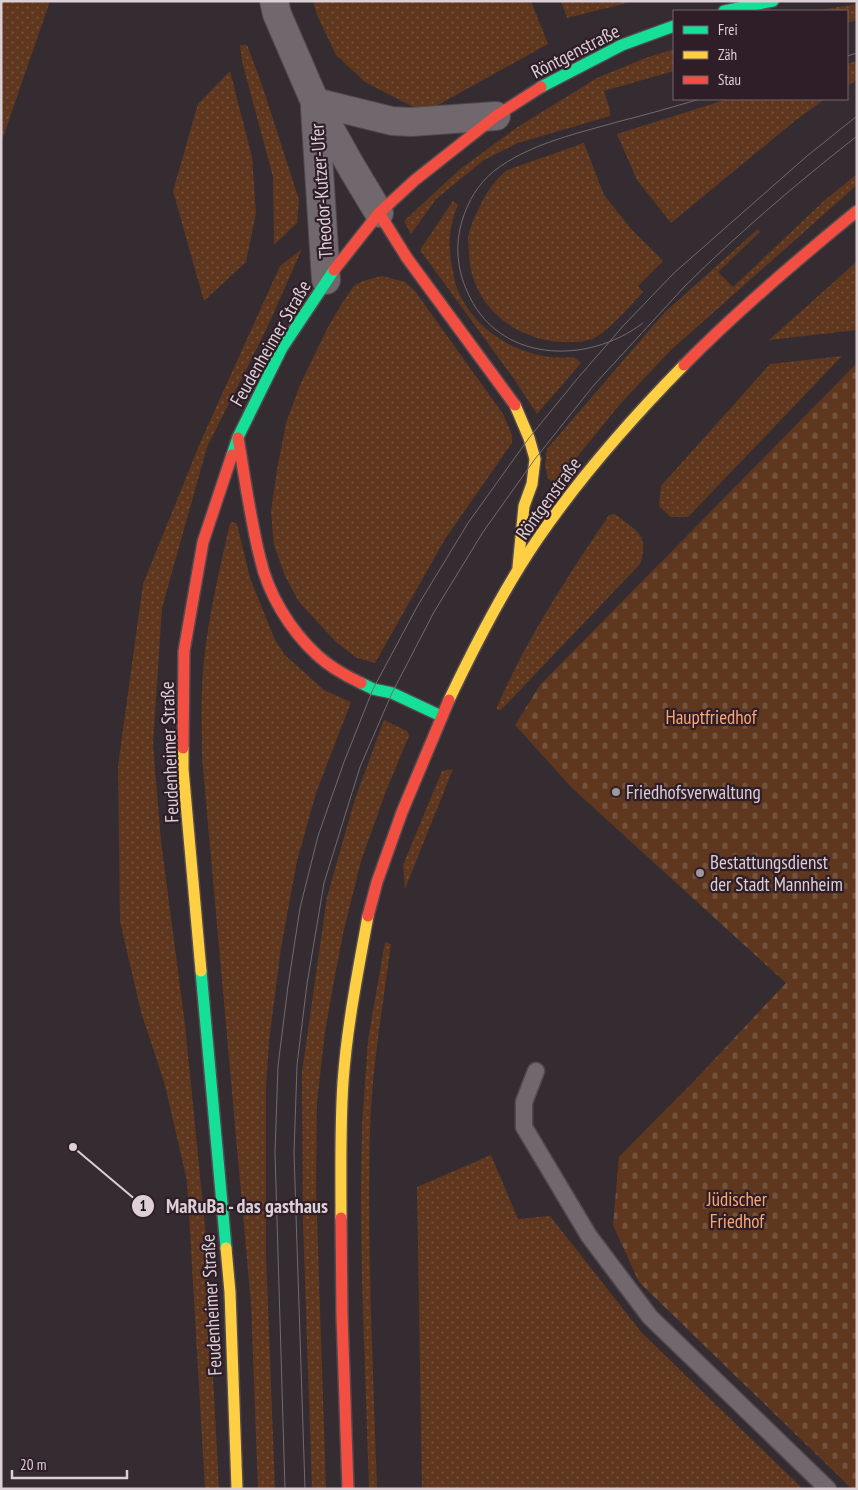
<svg xmlns="http://www.w3.org/2000/svg" width="858" height="1490" viewBox="0 0 858 1490" font-family="'PT Sans Narrow',sans-serif">
	<style>
		.grass { fill: url(#grass-dots) }
		.cemetery { fill: url(#cemetery-stones) }
		.lines { fill: none; stroke-linecap: round; stroke-linejoin: round }
		.lane-casing { stroke: #52494e; stroke-width: 19 }
		.street-casing { stroke: #52494e; stroke-width: 30 }
		.fast-casing { stroke: #52494e; stroke-width: 14 }
		.slow-casing { stroke: #52494e; stroke-width: 14 }
		.jam-casing { stroke: #52494e; stroke-width: 14 }
		.lane { stroke: #70686c; stroke-width: 16 }
		.street { stroke: #70686c; stroke-width: 28 }
		.fast { stroke: #16e098; stroke-width: 11 }
		.slow { stroke: #ffcf43; stroke-width: 11 }
		.jam { stroke: #f24e42; stroke-width: 11 }
		.tram { stroke: #716a6d; stroke-width: 1 }
		.poi-dot { fill: #a2979c; stroke: #2f1e27; stroke-width: 2 }
		.labels { text-anchor: middle; dominant-baseline: central; stroke-width: 4.5; stroke-linejoin: round; paint-order: stroke }
		.street-label { font-size: 19px; fill: #dcd0d6; stroke: #2f1e27 }
		.park-label { font-size: 19px; fill: #fda871; stroke: #2f1e27 }
		.poi-label { font-size: 19px; fill: #dcd0d6; stroke: #2f1e27; text-anchor: start }
		.leader { fill: none; stroke: #dcd0d6; stroke-width: 2 }
		.callout-dot { fill: #dcd0d6; stroke: #2f1e27; stroke-width: 2 }
		.mark-label { font-size: 15px; text-anchor: middle; font-weight: bold; fill: #111 }
		.callout-label { font-size: 20px; text-anchor: middle; font-weight: bold; fill: #dcd0d6; stroke: #2f1e27; stroke-width: 4.5; stroke-linejoin: round; paint-order: stroke }
	</style>
	<defs>
		<pattern id="grass-dots" width="8" height="8" patternUnits="userSpaceOnUse" patternTransform="scale(1.25)"><rect width="8" height="8" fill="#5e371e"/><path d="M2 2h.1M6 6h.1" fill="none" stroke="#74533e" stroke-width="1.8" stroke-linecap="round"/></pattern>
		<pattern id="cemetery-stones" width="16" height="16" patternUnits="userSpaceOnUse" patternTransform="scale(1.25)"><rect width="16" height="16" fill="#5e371e"/><path d="M2 7V4a2 2 0 0 1 4 0v3zM10 15v-3a2 2 0 0 1 4 0v3z" fill="#74533e"/></pattern>
	</defs>
	<rect width="100%" height="100%" fill="#352c31"/>
	<g class="grass">
		<path d="M 1,1 L 50,1 L 1,143 Z"/>
		<path d="M 313,1 L 531,1 L 548,44 L 436,106 L 417,109 L 365,82 L 336,55 L 317,15 Z"/>
		<path d="M 561,1 L 635,1 L 567,18 Z"/>
		<path d="M 857,4 L 857,20 L 847,23 L 847,11 L 814,11 Z"/>
		<path d="M 240,45 L 247,45 L 263,88 L 299,200 L 297,223 L 274,245 L 273,177 L 242,61 Z"/>
		<path d="M 674,49 L 674,71 L 604,91 L 610,110 L 610,116 L 518,143 L 484,160 L 436,199 L 411,234 L 404,221 L 459,170 L 516,128 L 597,78 L 643,59 Z"/>
		<path d="M 857,61 L 857,80 L 847,86 L 847,64 Z"/>
		<path d="M 230,71 L 252,157 L 256,213 L 246,262 L 204,301 L 173,191 L 198,104 Z"/>
		<path d="M 728,99 L 825,99 L 796,120 L 671,223 L 637,180 L 617,134 Z"/>
		<path d="M 584,143 L 604,195 L 632,230 L 663,261 L 638,286 L 643,292 C 631,305 610,329 596,337 C 586,343 573,342 562,342 C 547,342 532,337 518,330 C 489,315 470,286 469,254 C 469,249 468,243 468,238 C 470,227 475,216 480,206 C 487,191 495,180 507,170 Z"/>
		<path d="M 857,174 L 857,185 L 671,350 L 621,403 L 559,479 C 555,482 553,482 548,479 L 545,466 L 547,449 L 665,312 L 758,229 L 760,232 L 718,272 L 733,287 L 825,200 Z"/>
		<path d="M 453,201 L 458,205 C 450,224 448,241 451,261 C 453,271 454,281 458,291 C 477,335 527,362 574,357 L 581,363 L 537,414 L 514,379 L 420,250 Z"/>
		<path d="M 302,249 L 266,330 L 207,447 L 162,608 L 153,744 L 161,841 L 185,1025 L 205,1226 L 219,1489 L 205,1489 L 187,1181 L 165,1085 L 141,1012 L 120,921 L 118,766 L 143,584 L 200,443 L 280,266 Z"/>
		<path d="M 857,261 L 857,330 L 769,340 L 855,263 Z"/>
		<path d="M 382,276 L 405,282 L 415,291 L 503,414 L 512,435 L 512,443 L 445,539 L 375,663 L 357,658 L 336,642 L 299,602 L 285,576 L 274,545 L 271,512 L 278,464 L 286,423 L 300,385 L 329,325 L 344,300 L 354,286 L 363,281 Z"/>
		<path d="M 842,356 L 688,517 L 671,517 L 659,506 L 661,486 L 770,364 Z"/>
		<path d="M 615,514 C 636,531 650,534 640,564 L 501,710 L 497,710 L 497,707 C 526,639 568,576 609,515 Z"/>
		<path d="M 233,522 L 237,524 L 250,578 L 275,640 L 284,654 L 324,690 L 351,702 L 316,793 L 297,861 L 281,948 L 269,1041 L 266,1087 L 266,1256 L 275,1489 L 258,1489 L 251,1304 L 202,757 C 202,734 201,711 202,689 C 204,633 218,577 230,523 Z"/>
		<path d="M 384,720 L 407,731 L 409,736 L 386,791 L 361,861 L 343,934 L 333,986 L 325,1032 L 317,1102 L 316,1189 L 326,1489 L 312,1489 L 303,1222 L 302,1072 L 327,897 L 354,802 Z"/>
		<path d="M 453,769 L 405,889 L 403,865 L 442,771 Z"/>
		<path d="M 385,942 L 391,944 C 383,1005 372,1067 370,1129 C 367,1249 373,1369 377,1489 L 369,1489 L 362,1281 L 361,1197 L 362,1125 L 368,1040 Z"/>
		<path d="M 491,1155 L 518,1219 L 550,1216 L 642,1333 L 803,1489 L 422,1489 L 417,1187 Z"/>
	</g>
	<path class="cemetery" d="M 857,363 L 857,1489 L 852,1489 L 639,1282 L 613,1225 L 619,1157 L 696,1079 L 786,983 L 572,788 L 515,725 L 540,685 Z"/>
	<g class="lines">
		<defs>
			<path id="lane" d="M 536,1071 L 524,1102 L 524,1127 L 589,1236 L 650,1317 L 828,1489"/>
			<g id="street">
				<path d="M 274,1 L 277,14 L 315,102 L 352,168 L 379,213"/>
				<path d="M 315,102 L 392,121 L 411,122 L 496,116"/>
				<path d="M 315,108 L 326,280"/>
			</g>
			<g id="fast">
				<path d="M 724,11 L 773,1"/>
				<path d="M 541,87 L 622,45 L 674,26"/>
				<path d="M 232,455 L 238,437 L 282,348 L 334,270"/>
				<path d="M 361,683 L 373,689 L 392,693 L 441,716"/>
				<path d="M 201,971 L 226,1248"/>
			</g>
			<g id="slow">
				<path d="M 515,405 L 529,438 L 535,459 L 532,484 L 524,506 L 518,567"/>
				<path d="M 449,700 C 475,645 503,590 537,540 C 580,477 631,419 684,365"/>
				<path d="M 183,748 L 183,769 L 201,971"/>
				<path d="M 341,1218 C 341,1173 340,1127 343,1082 C 347,1026 358,971 368,916"/>
				<path d="M 226,1248 L 230,1292 L 237,1489"/>
			</g>
			<g id="jam">
				<path d="M 379,213 L 407,258 L 515,405"/>
				<path d="M 334,270 L 379,213 L 415,180 L 496,116 L 541,87"/>
				<path d="M 684,365 C 738,310 797,260 857,211"/>
				<path d="M 238,438 C 245,478 250,518 260,558 C 268,594 290,630 317,655 C 330,667 346,676 361,683"/>
				<path d="M 183,748 L 184,651 L 203,542 L 232,455"/>
				<path d="M 368,916 L 377,882 L 402,812 L 449,700"/>
				<path d="M 341,1218 L 342,1316 L 348,1489"/>
			</g>
		</defs>
		<use href="#lane" class="lane-casing"/>
		<use href="#street" class="street-casing"/>
		<use href="#fast" class="fast-casing"/>
		<use href="#slow" class="slow-casing"/>
		<use href="#jam" class="jam-casing"/>
		<use href="#lane" class="lane"/>
		<use href="#street" class="street"/>
		<use href="#fast" class="fast"/>
		<use href="#slow" class="slow"/>
		<use href="#jam" class="jam"/>
		<g class="tram">
			<path d="M 847,56 L 857,53"/>
			<path d="M 681,290 C 736,235 796,184 857,136"/>
			<path d="M 643,323 C 587,366 497,363 467,291 C 457,269 455,244 462,221 C 468,201 478,184 494,171 C 529,144 575,134 617,122 C 645,115 673,107 700,99"/>
			<path d="M 285,1489 L 275,1152 L 278,1066 L 288,986 L 300,908 L 318,836 L 344,762 L 373,689 L 417,607 L 468,523 L 529,438 L 577,379 L 624,325 L 674,273 L 807,156 L 857,116"/>
			<path d="M 305,1489 L 294,1153 L 297,1065 L 307,984 L 324,883 L 360,767 L 392,693 L 434,612 L 483,532 L 535,459 L 594,385 L 686,285"/>
		</g>
	</g>
	<g class="poi-dot">
		<circle cx="616" cy="792" r="5"/>
		<circle cx="700" cy="873" r="5"/>
	</g>
	<g class="labels">
		<g class="street-label">
			<text transform="translate(575 51) rotate(-27)">Röntgenstraße</text>
			<text transform="translate(321 191) rotate(-94)">Theodor-Kutzer-Ufer</text>
			<text transform="translate(270 343) rotate(-60)">Feudenheimer Straße</text>
			<text transform="translate(548 498) rotate(-54)">Röntgenstraße</text>
			<text transform="translate(169 752) rotate(-92)">Feudenheimer Straße</text>
			<text transform="translate(211 1305) rotate(-93)">Feudenheimer Straße</text>
		</g>
		<g class="park-label">
			<text x="711" y="717">Hauptfriedhof</text>
			<text x="737" y="1199">Jüdischer<tspan x="737" dy="22">Friedhof</tspan></text>
		</g>
		<g class="poi-label">
			<text x="626" y="792">Friedhofsverwaltung</text>
			<text x="710" y="862">Bestattungsdienst<tspan x="710" dy="22">der Stadt Mannheim</tspan></text>
		</g>
	</g>
	<path class="leader" d="M73 1147L143 1206"/>
	<g class="callout-dot">
		<circle cx="73" cy="1147" r="5"/>
		<circle cx="143" cy="1206" r="12"/>
	</g>
	<g class="mark-label">
		<text x="143" y="1211">1</text>
	</g>
	<g class="callout-label">
		<text x="247" y="1213">MaRuBa - das gasthaus</text>
	</g>
	<rect width="858" height="1490" fill="none" stroke="#dcd0d6" stroke-width="5"/>
	<rect x="673" y="10" width="175" height="90" fill="#2f1e27" stroke="#74656d"/>
	<rect x="683" y="26" width="25" height="8" fill="#16e098" stroke="#74656d"/>
	<text x="718" y="35" font-size="15" fill="#dcd0d6">Frei</text>
	<rect x="683" y="51" width="25" height="8" fill="#ffcf43" stroke="#74656d"/>
	<text x="718" y="60" font-size="15" fill="#dcd0d6">Zäh</text>
	<rect x="683" y="76" width="25" height="8" fill="#f24e42" stroke="#74656d"/>
	<text x="718" y="85" font-size="15" fill="#dcd0d6">Stau</text>
	<path d="M12 1470v8h115v-8" fill="none" stroke="#dcd0d6" stroke-width="2.5"/>
	<text x="20" y="1470" font-size="15" fill="#dcd0d6" stroke="#2f1e27" stroke-width="4" paint-order="stroke">20 m</text>
</svg>
